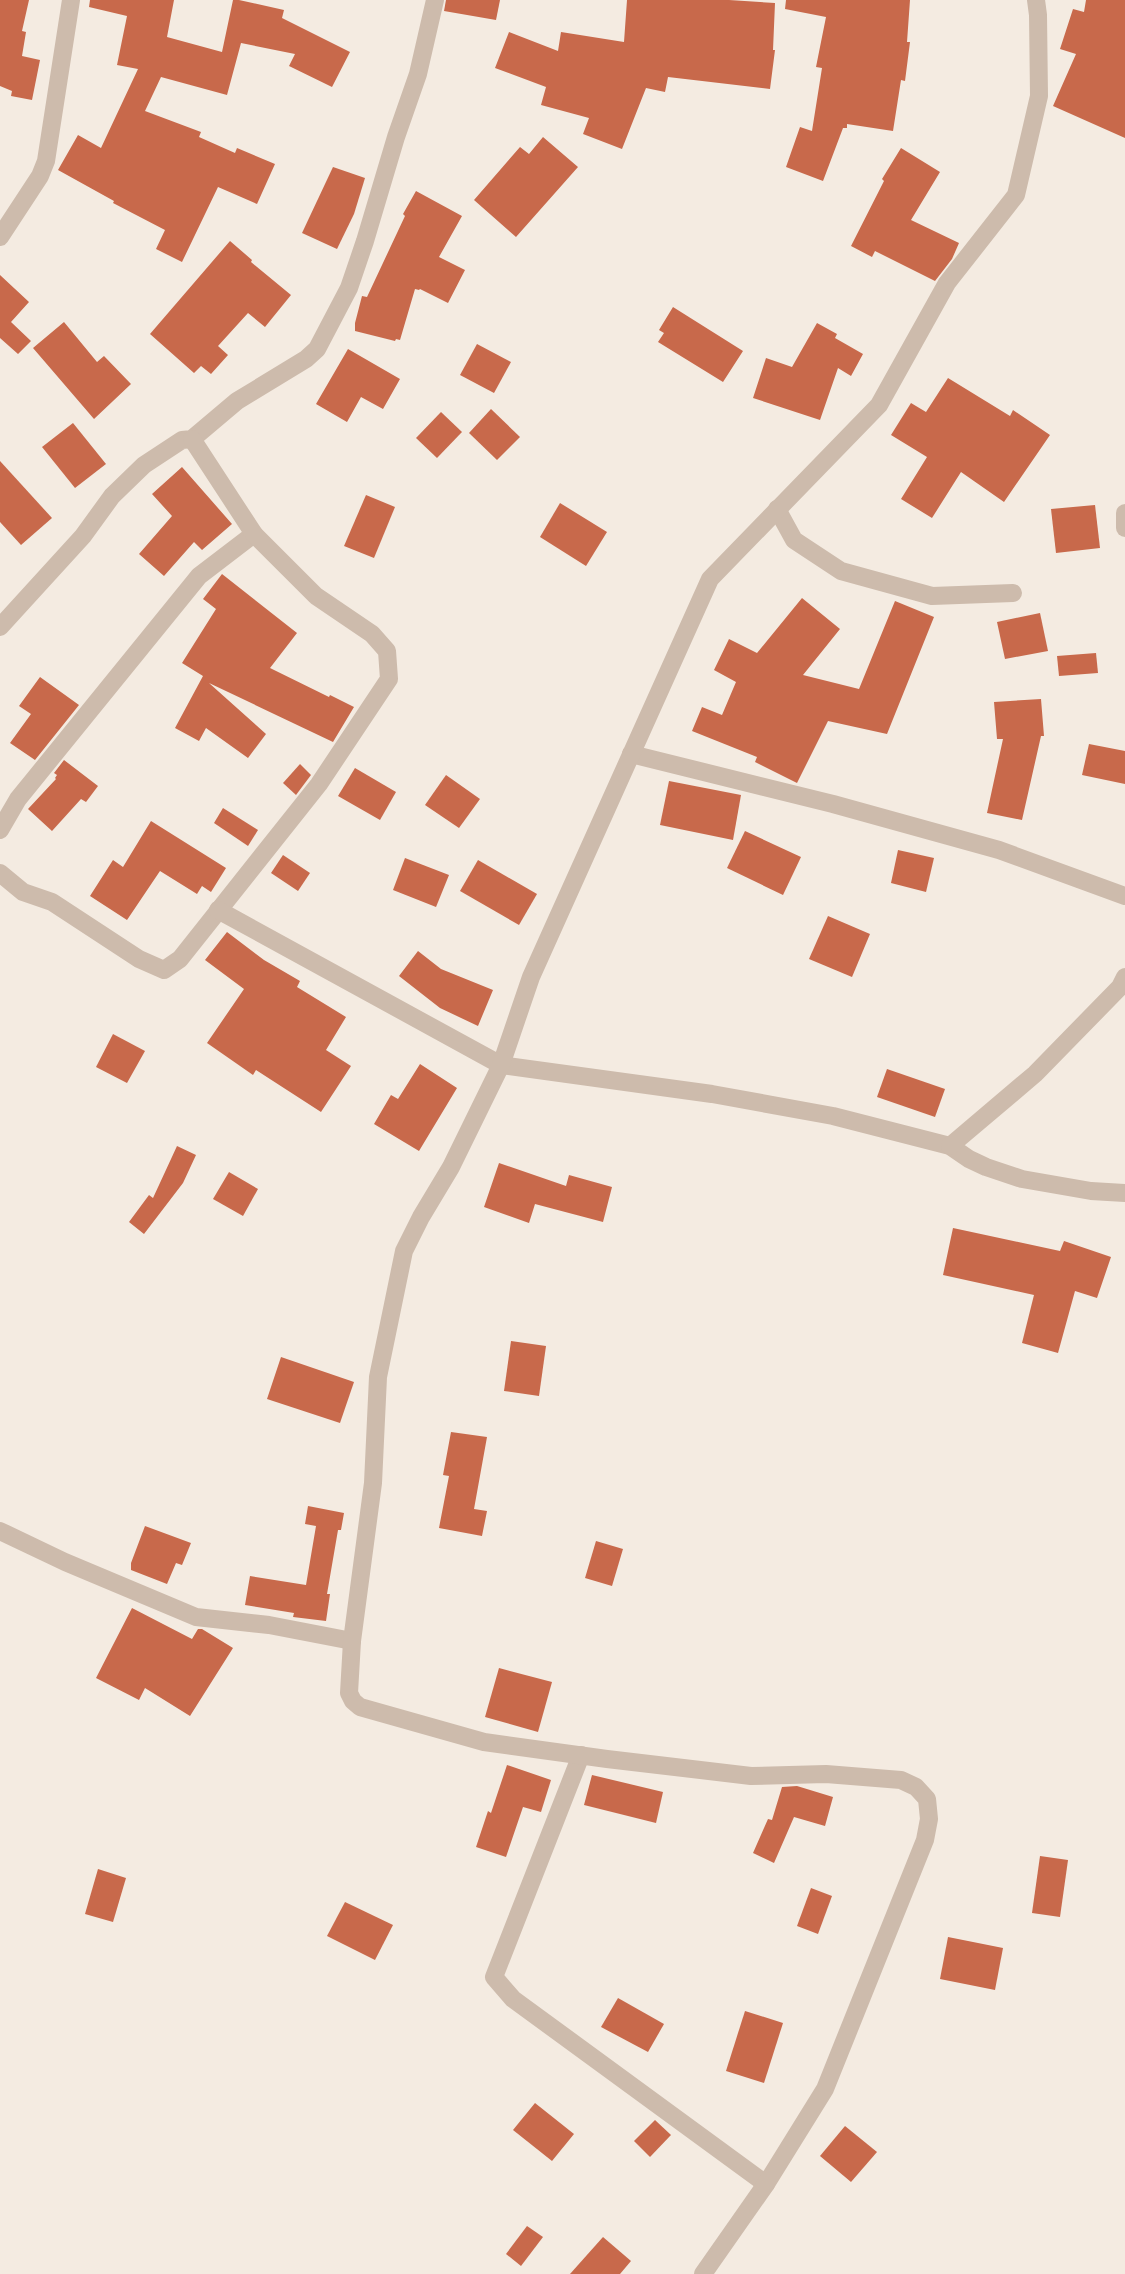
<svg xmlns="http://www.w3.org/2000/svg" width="1125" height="2274" viewBox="0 0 1125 2274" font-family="'Space Grotesk',sans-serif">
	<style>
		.building { fill: #c8694b }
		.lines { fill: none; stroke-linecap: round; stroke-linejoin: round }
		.street { stroke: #cdbbac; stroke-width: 18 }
	</style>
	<rect width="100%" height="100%" fill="#f4ebe1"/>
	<g class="building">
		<path d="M 0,0 L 29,0 L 22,31 L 26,32 L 22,56 L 40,60 L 32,100 L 11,96 L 12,91 L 0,86 Z"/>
		<path d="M 90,0 L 174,0 L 167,37 L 222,52 L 233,0 L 239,0 L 284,10 L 282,18 L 350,52 L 332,87 L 289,66 L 295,54 L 241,43 L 227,95 L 161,77 L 145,111 L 201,132 L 199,137 L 235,153 L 237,148 L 275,164 L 257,204 L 218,187 L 182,262 L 156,249 L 165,230 L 113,203 L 114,201 L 58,170 L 78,135 L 101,148 L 138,69 L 117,65 L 127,16 L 89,7 Z"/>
		<path d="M 446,0 L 500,0 L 496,20 L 444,11 Z"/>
		<path d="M 627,0 L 729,0 L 775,3 L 773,50 L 775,50 L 770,89 L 668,77 L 665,92 L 646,88 L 622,149 L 583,134 L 589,118 L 541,105 L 546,87 L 495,68 L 509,32 L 558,51 L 561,32 L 624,42 Z"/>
		<path d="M 786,0 L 910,0 L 907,42 L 910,42 L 905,81 L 901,80 L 893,131 L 847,124 L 847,128 L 843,128 L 823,181 L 786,167 L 800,127 L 812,131 L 822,68 L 816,67 L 826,17 L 785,9 Z"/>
		<path d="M 1086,0 L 1125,0 L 1125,138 L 1053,106 L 1076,54 L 1060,49 L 1073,9 L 1084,12 Z"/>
		<path d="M 543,137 L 578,167 L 516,237 L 474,200 L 520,147 L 529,154 Z"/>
		<path d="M 901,148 L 940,172 L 911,220 L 959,243 L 952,259 L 935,281 L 875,251 L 872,257 L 851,246 L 884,181 L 882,179 Z"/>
		<path d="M 333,167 L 365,178 L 354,214 L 337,249 L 302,233 Z"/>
		<path d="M 416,191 L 462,216 L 439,257 L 465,270 L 448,303 L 420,289 L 419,290 L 415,289 L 400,340 L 396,339 L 395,341 L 355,331 L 355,323 L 362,296 L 367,297 L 405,216 L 403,214 Z"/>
		<path d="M 230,241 L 252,260 L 251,262 L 291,295 L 265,327 L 248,313 L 218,346 L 228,355 L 211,374 L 201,366 L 194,373 L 150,334 Z"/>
		<path d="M 0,275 L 29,302 L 11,322 L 31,341 L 18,354 L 0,338 Z"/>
		<path d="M 673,307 L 743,351 L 723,382 L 658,342 L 664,333 L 659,330 Z"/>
		<path d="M 64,322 L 97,362 L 104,356 L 131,384 L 94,419 L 33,348 Z"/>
		<path d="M 817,323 L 837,334 L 835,338 L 863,354 L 851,376 L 838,368 L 820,420 L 753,398 L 766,358 L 792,367 Z"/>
		<path d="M 477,344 L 511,362 L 494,393 L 460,375 Z"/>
		<path d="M 348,349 L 400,379 L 383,409 L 361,397 L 347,422 L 316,404 Z"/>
		<path d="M 948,378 L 1010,416 L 1013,410 L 1050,435 L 1004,502 L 961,472 L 932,518 L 901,499 L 927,457 L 891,435 L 911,403 L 926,412 Z"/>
		<path d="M 491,409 L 520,437 L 497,460 L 469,433 Z"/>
		<path d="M 441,412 L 462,432 L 437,458 L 416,438 Z"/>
		<path d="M 73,423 L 106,464 L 75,488 L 42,447 Z"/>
		<path d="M 0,461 L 52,518 L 21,545 L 0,522 Z"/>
		<path d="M 182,467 L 232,524 L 202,550 L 194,542 L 164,576 L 139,554 L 172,516 L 152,494 Z"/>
		<path d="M 366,495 L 395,507 L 374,558 L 344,546 Z"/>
		<path d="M 560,503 L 607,532 L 586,566 L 540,537 Z"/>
		<path d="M 1095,505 L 1100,548 L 1056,553 L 1051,509 Z"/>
		<path d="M 222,574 L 297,633 L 270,668 L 329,697 L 330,695 L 354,707 L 333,742 L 209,683 L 266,734 L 248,758 L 206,728 L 199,741 L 175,728 L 203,676 L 182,663 L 216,609 L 203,599 Z"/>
		<path d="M 802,598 L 840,629 L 803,675 L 859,689 L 895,601 L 934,617 L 887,734 L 828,721 L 797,783 L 755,762 L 757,757 L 692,731 L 702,707 L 722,715 L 736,682 L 714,670 L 729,639 L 757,653 Z"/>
		<path d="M 1040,613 L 1048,651 L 1005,659 L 997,622 Z"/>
		<path d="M 1096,653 L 1098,673 L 1059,676 L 1057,656 Z"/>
		<path d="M 40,677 L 79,705 L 35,760 L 10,743 L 31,714 L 19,706 Z"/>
		<path d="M 1041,699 L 1044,736 L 1041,736 L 1022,820 L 987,813 L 1003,739 L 997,739 L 994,702 Z"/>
		<path d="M 1089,744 L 1125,751 L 1125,784 L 1082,775 Z"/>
		<path d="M 64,760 L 98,786 L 86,802 L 81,799 L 52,831 L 28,809 L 56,779 L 55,778 L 57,775 L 54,773 Z"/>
		<path d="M 300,764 L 311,775 L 296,795 L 283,783 Z"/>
		<path d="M 355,768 L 396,792 L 380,820 L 338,796 Z"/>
		<path d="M 446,775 L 480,799 L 459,828 L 425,805 Z"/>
		<path d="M 669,781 L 741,795 L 733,840 L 660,825 Z"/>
		<path d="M 223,808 L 258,830 L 248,846 L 214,823 Z"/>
		<path d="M 151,821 L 226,868 L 211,892 L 202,886 L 197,894 L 160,871 L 127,920 L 90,896 L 113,860 L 123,867 Z"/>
		<path d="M 745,831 L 801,857 L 783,895 L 727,868 Z"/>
		<path d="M 898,850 L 934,858 L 926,892 L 891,883 Z"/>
		<path d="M 283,855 L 310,873 L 298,891 L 271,873 Z"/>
		<path d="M 405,858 L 449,875 L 436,907 L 393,890 Z"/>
		<path d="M 478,860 L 537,894 L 519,925 L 460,891 Z"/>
		<path d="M 828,916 L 870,934 L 852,977 L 809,959 Z"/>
		<path d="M 227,932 L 264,960 L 300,981 L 297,987 L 346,1017 L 326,1050 L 351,1066 L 321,1112 L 256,1070 L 253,1075 L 207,1043 L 244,989 L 205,960 Z"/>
		<path d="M 418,951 L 441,969 L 493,990 L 478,1026 L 440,1008 L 399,976 Z"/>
		<path d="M 113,1034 L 145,1051 L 127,1083 L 96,1067 Z"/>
		<path d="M 420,1064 L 457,1088 L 419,1151 L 374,1124 L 391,1095 L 398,1099 Z"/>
		<path d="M 887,1069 L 945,1089 L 935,1117 L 877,1097 Z"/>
		<path d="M 177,1146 L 196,1155 L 183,1183 L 144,1234 L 129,1222 L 149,1195 L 153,1198 Z"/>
		<path d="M 499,1163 L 566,1186 L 569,1175 L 612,1187 L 603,1222 L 535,1204 L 529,1223 L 484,1207 Z"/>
		<path d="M 229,1172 L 258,1189 L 243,1216 L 213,1199 Z"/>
		<path d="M 953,1228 L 1060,1251 L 1064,1241 L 1111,1257 L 1097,1298 L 1075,1291 L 1058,1353 L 1022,1343 L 1034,1295 L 943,1275 Z"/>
		<path d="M 511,1341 L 546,1346 L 539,1396 L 504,1391 Z"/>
		<path d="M 281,1357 L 354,1382 L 340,1423 L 267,1399 Z"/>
		<path d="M 451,1432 L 487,1437 L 474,1509 L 487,1511 L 482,1536 L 439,1528 L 449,1476 L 443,1475 Z"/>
		<path d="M 308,1506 L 344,1513 L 341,1530 L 338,1530 L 327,1594 L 330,1594 L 326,1621 L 293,1617 L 294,1613 L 245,1605 L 250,1576 L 306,1585 L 316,1526 L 305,1524 Z"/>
		<path d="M 145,1526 L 191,1543 L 182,1565 L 176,1563 L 167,1584 L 131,1570 L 131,1563 Z"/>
		<path d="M 596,1541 L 623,1549 L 612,1586 L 585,1578 Z"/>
		<path d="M 132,1608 L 192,1639 L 198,1629 L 202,1629 L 233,1648 L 190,1716 L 145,1688 L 139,1700 L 96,1678 Z"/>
		<path d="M 499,1668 L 552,1682 L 538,1732 L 485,1717 Z"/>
		<path d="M 507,1765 L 551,1780 L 541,1812 L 523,1807 L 506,1857 L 476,1847 L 488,1811 L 491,1813 Z"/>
		<path d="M 592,1775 L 663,1792 L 656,1823 L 584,1805 Z"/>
		<path d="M 797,1786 L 833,1797 L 825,1826 L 794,1817 L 774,1863 L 753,1853 L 768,1819 L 772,1820 L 782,1787 Z"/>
		<path d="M 1040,1856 L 1068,1860 L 1060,1917 L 1032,1913 Z"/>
		<path d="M 98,1869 L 126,1878 L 113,1922 L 85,1914 Z"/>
		<path d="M 811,1888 L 832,1896 L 818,1934 L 797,1926 Z"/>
		<path d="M 345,1902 L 393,1925 L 375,1960 L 327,1936 Z"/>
		<path d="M 948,1937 L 1003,1948 L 995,1990 L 940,1979 Z"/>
		<path d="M 618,1998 L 664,2024 L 648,2052 L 601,2027 Z"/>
		<path d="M 745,2011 L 783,2023 L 764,2083 L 726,2071 Z"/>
		<path d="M 535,2103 L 574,2134 L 552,2161 L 513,2130 Z"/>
		<path d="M 655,2120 L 671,2135 L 650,2157 L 634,2141 Z"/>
		<path d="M 845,2126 L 877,2152 L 851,2182 L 820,2156 Z"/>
		<path d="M 527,2226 L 543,2237 L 521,2266 L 506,2254 Z"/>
		<path d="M 603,2237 L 631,2261 L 620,2274 L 570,2274 Z"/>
	</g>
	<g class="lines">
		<g class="street">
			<path d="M 0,237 L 40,176 L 46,161 L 71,0"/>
			<path d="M 777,509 L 794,540 L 841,571 L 932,596 L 1013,593"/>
			<path d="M 1125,513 L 1125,528"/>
			<path d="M 0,627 L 83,536 L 112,496 L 144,465 L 182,440 L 192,439 L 237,401 L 306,359 L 317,349 L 349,288 L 365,241 L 396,137 L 418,74 L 435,0"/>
			<path d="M 631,754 L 833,804 L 999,850 L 1125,896"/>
			<path d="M 0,830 L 18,799 L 199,576 L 254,534"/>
			<path d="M 0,873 L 23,892 L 52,902 L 139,959 L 164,970 L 180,959 L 319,784 L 389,679 L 387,651 L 372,634 L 316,596 L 254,534 L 192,439"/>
			<path d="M 218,910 L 501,1065 L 712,1094 L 833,1116 L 950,1146 L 969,1159 L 986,1167 L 1022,1179 L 1091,1191 L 1125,1193"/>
			<path d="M 950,1146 L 1035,1074 L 1120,987 L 1125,977"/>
			<path d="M 0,1531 L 65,1562 L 196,1617 L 269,1625 L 352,1641"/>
			<path d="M 581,1755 L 494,1977 L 513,1999 L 766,2184"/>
			<path d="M 703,2274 L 766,2184 L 825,2089 L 925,1840 L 929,1819 L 927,1799 L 916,1787 L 901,1780 L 826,1774 L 751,1776 L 607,1759 L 484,1742 L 360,1707 L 353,1701 L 349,1693 L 352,1641 L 373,1483 L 378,1377 L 404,1251 L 421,1217 L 451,1167 L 501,1065 L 531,977 L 710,579 L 879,405 L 947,283 L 1016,195 L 1039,96 L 1038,15 L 1036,0"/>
		</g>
	</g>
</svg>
